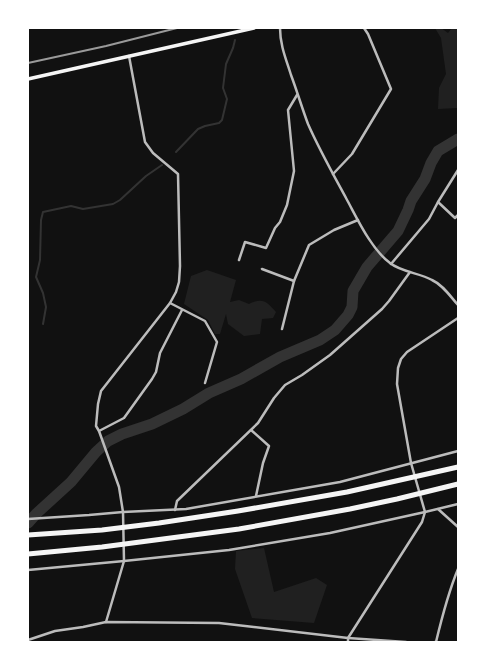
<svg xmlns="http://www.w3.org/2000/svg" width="486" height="670" viewBox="0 0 486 670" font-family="'Space Grotesk',sans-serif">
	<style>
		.green { fill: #202020 }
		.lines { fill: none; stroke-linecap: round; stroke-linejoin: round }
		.stream { stroke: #333; stroke-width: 2 }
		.river { stroke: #333; stroke-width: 11 }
		.minor { stroke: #bcbcbc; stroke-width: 2.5 }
		.secondary { stroke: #f5f5f5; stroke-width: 3.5 }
		.motorway { stroke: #f5f5f5; stroke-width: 5 }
		.rail { stroke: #9a9a9a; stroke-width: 2 }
	</style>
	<rect width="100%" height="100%" fill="#111"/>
	<g class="green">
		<path d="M 435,28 L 441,28 L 448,33 L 452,28 L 458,28 L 458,107 L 457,108 L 438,109 L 439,88 L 446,74 L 441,38 Z"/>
		<path d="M 207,270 L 236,280 L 230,302 L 239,300 L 249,304 C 263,297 267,302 276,312 L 273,318 L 262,319 L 260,334 L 244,336 L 228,324 L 226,314 L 220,334 L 215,334 L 208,320 L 184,304 L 191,276 Z"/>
		<path d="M 264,548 L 274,592 L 316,578 L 327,585 L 314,623 L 252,618 L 235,569 L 236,551 Z"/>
	</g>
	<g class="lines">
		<g class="stream">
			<path d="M 176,152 L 198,129 L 205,126 L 219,123 L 222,120 L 227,99 L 223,88 L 226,64 L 233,48 L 235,40"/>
			<path d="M 43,324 L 46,307 L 43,293 L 36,277 L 40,260 L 41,220 L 43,212 L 71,206 L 83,209 L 113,204 L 120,200 L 146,176 L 162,165"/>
		</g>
		<path class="river" d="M 28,523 L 37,513 L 71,482 L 96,452 L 108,441 L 122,434 L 152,424 L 183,409 L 209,393 L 241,379 L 280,357 L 320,340 L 335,330 L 348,315 L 352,307 L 353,291 L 367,267 L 398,231 L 408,210 L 411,201 L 425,179 L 431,163 L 438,151 L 458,139"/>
		<g class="minor">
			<path d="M 280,28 C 280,45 286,59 291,75 C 297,91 302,108 308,124 C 319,149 333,174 346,198 C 357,218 371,249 390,263 C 401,272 420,273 432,280 C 443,285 450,296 458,305"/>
			<path d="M 333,174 L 352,154 L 391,89 L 368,34 L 364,28"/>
			<path d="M 438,202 L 455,218 L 458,215"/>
			<path d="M 239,260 L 245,242 L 266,248 L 275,228 L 280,222 L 287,205 L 294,171 L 288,110 L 297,95"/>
			<path d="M 391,264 L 429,219 L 438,202 L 458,170"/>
			<path d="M 262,269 L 294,281"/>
			<path d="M 170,303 L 205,321 L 217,342 L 205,383"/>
			<path d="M 282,329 L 294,281 L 309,245 L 334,230 L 358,220"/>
			<path d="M 251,430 L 269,446 L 263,463 L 256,496"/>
			<path d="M 99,431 L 124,418 L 152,379 L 156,372 L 160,353 L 182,310"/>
			<path d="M 438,509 L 458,527"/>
			<path d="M 175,510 L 177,501 L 258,423 L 274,398 L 285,385 L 302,375 L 330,355 L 382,309 L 389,301 L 410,272"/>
			<path d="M 28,519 L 89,515 L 123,512 L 186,509 L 340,482 L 458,451"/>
			<path d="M 28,570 L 124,561 L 229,550 L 330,533 L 425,512 L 458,504"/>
			<path d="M 106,622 L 124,561 L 123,512 L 119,487 L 99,431 L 96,426 L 98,404 L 101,391 L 170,303 L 176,292 L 179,282 L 180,266 L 178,174 L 153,153 L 145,142 L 129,56"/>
			<path d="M 28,640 L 55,631 L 83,627 L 106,622 L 219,623 L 348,638 L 348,642"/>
			<path d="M 406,642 L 348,638 L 422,522 L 425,512 L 411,463 L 397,384 L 398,368 L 401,359 L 407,352 L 458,318"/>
			<path d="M 435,642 L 436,642 C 442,617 448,593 458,569"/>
		</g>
		<path class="secondary" d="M 28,79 L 254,28"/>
		<g class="motorway">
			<path d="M 28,535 L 102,530 L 159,523 L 238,511 L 347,492 L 458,467"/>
			<path d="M 28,554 L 102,547 L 239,529 L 350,509 L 397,499 L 458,484"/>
		</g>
		<path class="rail" d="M 28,63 L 106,46 L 177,28"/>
	</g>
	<rect width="486" height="670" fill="none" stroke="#ffffff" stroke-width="58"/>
</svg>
